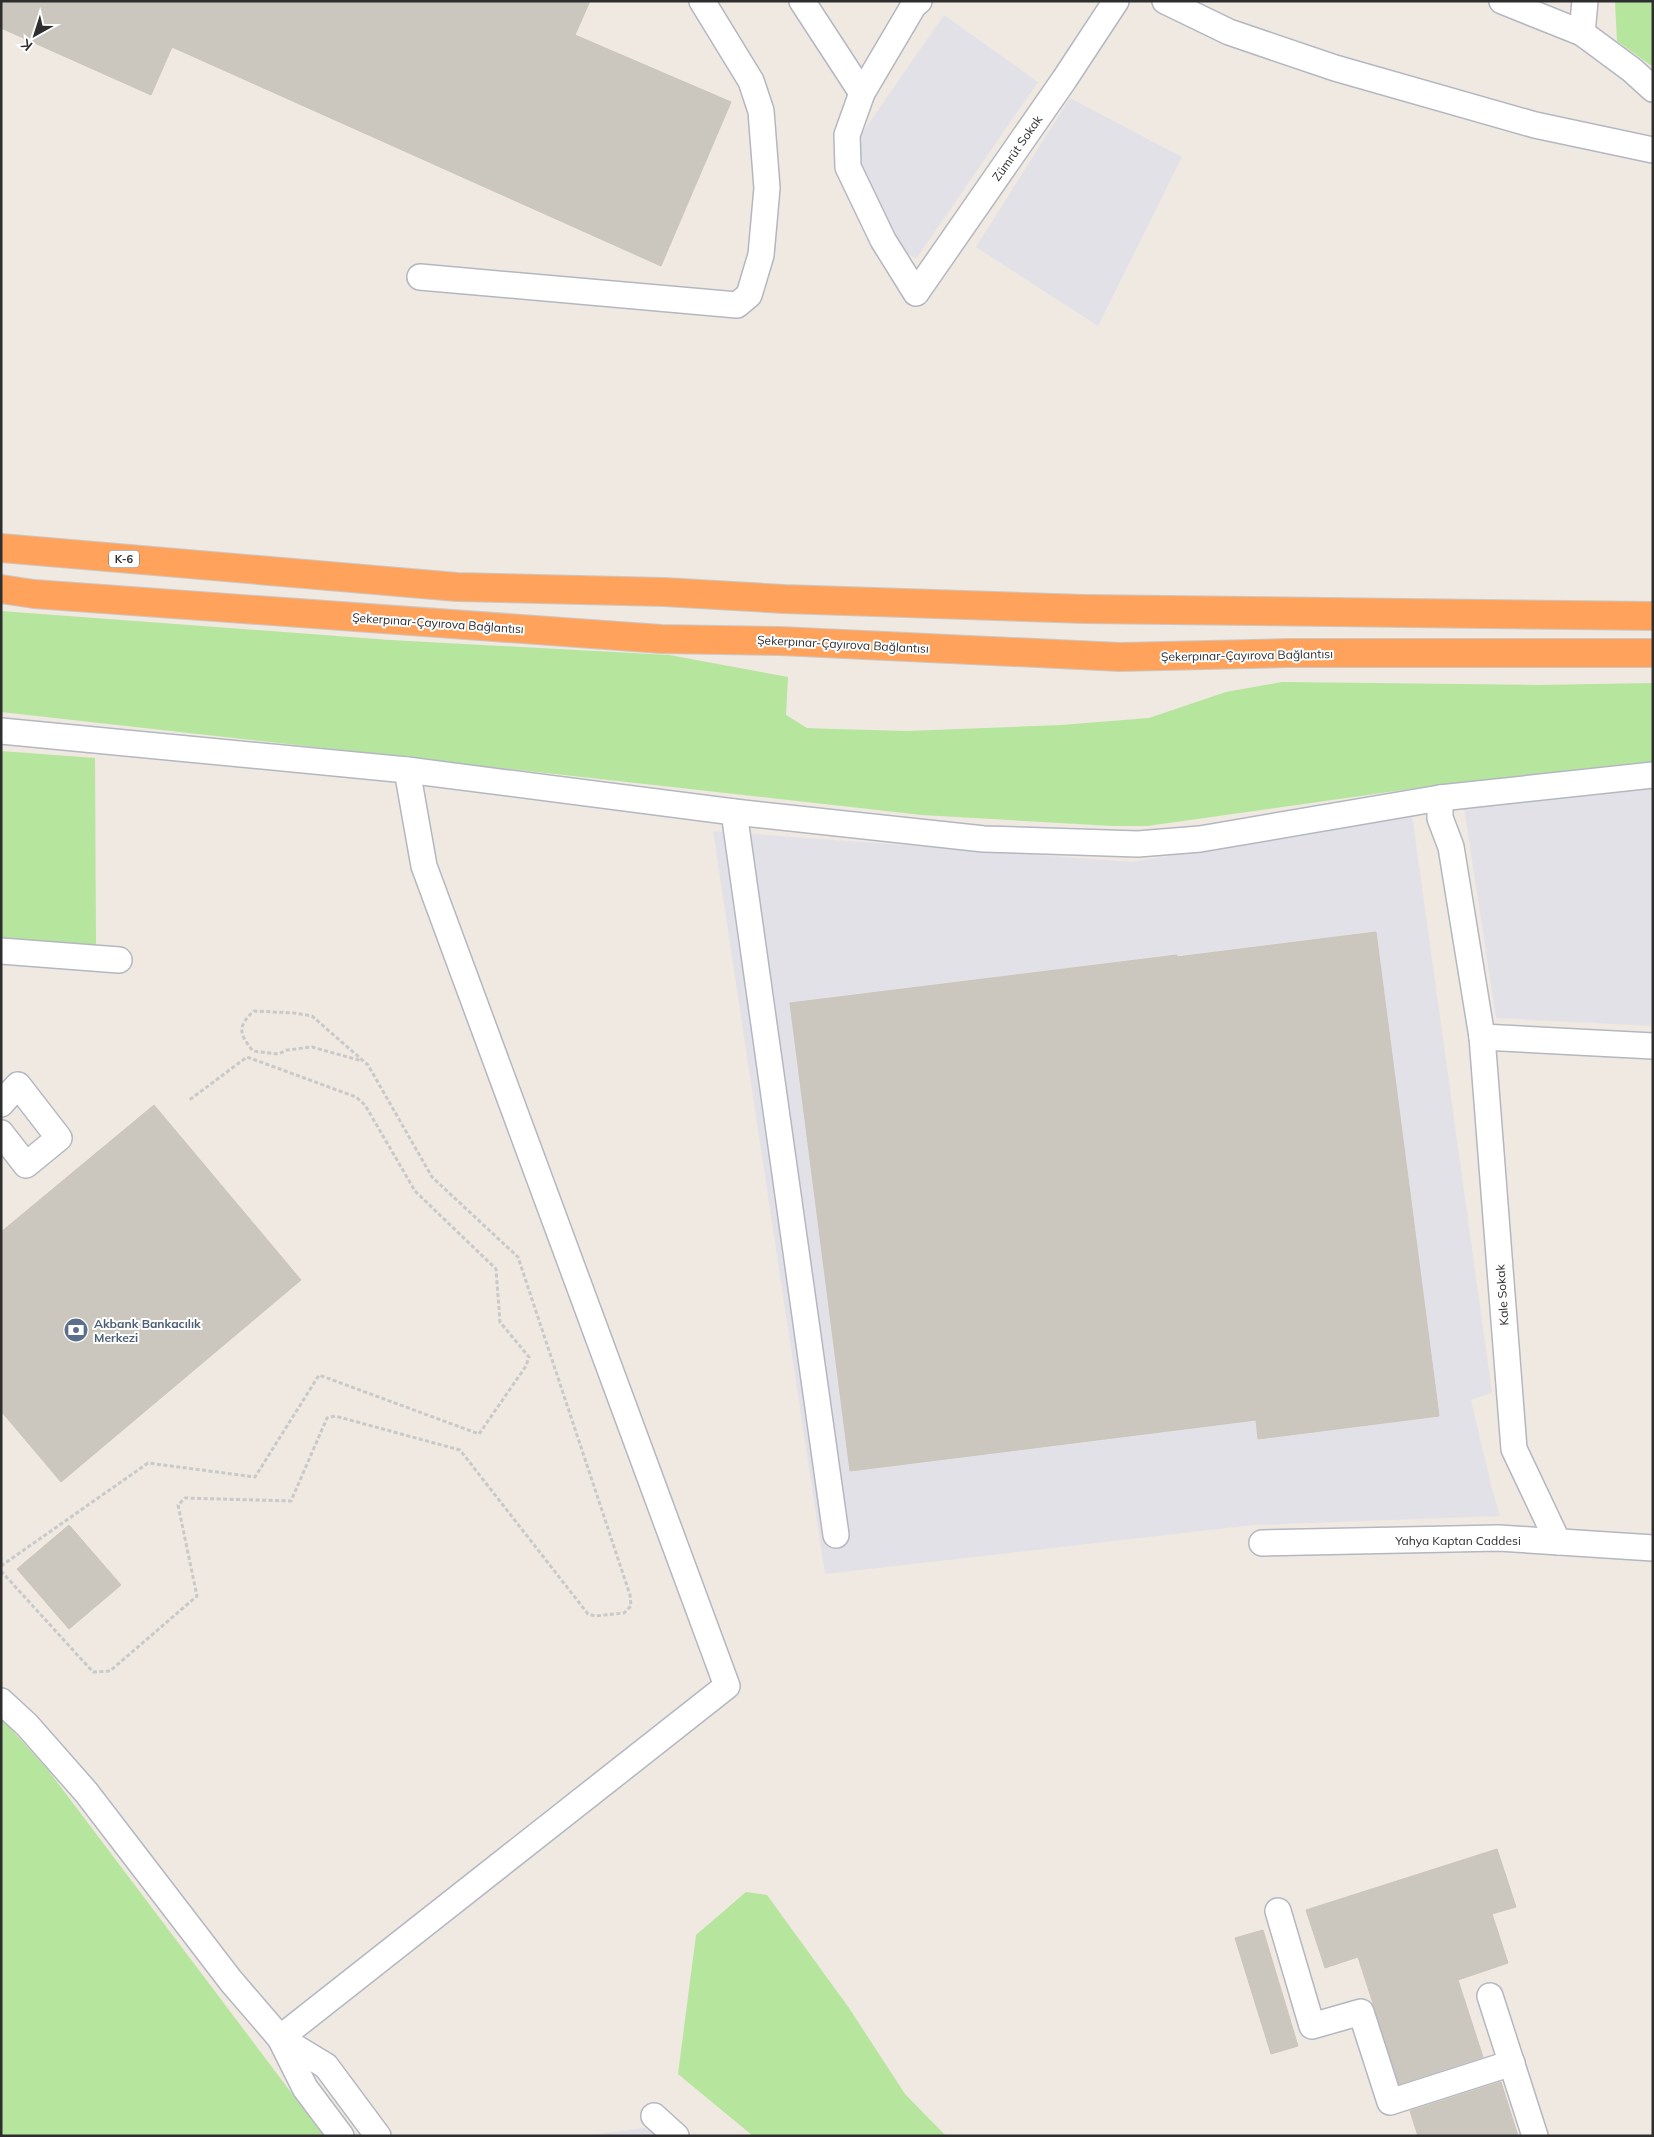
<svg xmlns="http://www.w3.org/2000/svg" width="1654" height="2137" viewBox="0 0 1654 2137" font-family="Mulish,sans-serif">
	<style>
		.industrial { fill: #e3e1e8 }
		.green { fill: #b6e59e }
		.building { fill: #cbc7bf; stroke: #cbc5ba }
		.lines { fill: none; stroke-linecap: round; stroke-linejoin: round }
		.minor-casing { stroke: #b4b7c1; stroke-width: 28 }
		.highway-casing { stroke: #c9c9c9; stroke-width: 30 }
		.path { stroke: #c9c9c9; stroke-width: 3; stroke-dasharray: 4 2.5; stroke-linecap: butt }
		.minor { stroke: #fff; stroke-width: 25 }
		.highway { stroke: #ffa35c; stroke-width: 28 }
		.labels { text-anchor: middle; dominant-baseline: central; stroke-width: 4; stroke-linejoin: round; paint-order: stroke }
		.shield { fill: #fff; stroke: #6d6d6d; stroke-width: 1 }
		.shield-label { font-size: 11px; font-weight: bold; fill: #2e2e2e }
		.street-label { font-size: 12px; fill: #2e2e2e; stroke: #fff }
		.service-label { font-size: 12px; font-weight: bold; fill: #4e5e75; stroke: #fff; text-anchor: start }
	</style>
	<rect width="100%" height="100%" fill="#efe9e1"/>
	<g class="industrial">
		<path d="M 944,15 L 1038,82 L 916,259 L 905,252 L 861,164 L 858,139 Z"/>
		<path d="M 1070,98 L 1182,157 L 1098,326 L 976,247 Z"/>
		<path d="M 1653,769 L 1653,1026 L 1496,1018 L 1460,782 Z"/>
		<path d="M 1412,815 L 1492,1393 L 1471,1400 L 1493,1493 L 1500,1516 L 1253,1525 L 825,1574 L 713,831 L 1132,862 Z"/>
		<path d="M 673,2124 L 686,2136 L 583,2136 Z"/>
	</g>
	<g class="green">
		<path d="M 1615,1 L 1653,1 L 1653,67 L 1617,41 Z"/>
		<path d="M 1,611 L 390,640 L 669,655 L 788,677 L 786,715 L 807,728 L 834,729 L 907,731 L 1061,725 L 1149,718 L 1226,692 L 1282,682 L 1537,685 L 1653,683 L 1653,769 L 1460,782 L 1147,826 L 1112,826 L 922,815 L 1,712 Z"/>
		<path d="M 1,751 L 95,758 L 96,946 L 1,939 Z"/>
		<path d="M 1,1718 L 48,1770 L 324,2136 L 1,2136 Z"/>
		<path d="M 746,1892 L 767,1895 L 849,2008 L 905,2094 L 946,2136 L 753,2136 L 678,2074 L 696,1935 Z"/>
	</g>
	<g class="building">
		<path d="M 1,1 L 590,1 L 575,35 L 731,102 L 661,266 L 172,47 L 151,95 L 1,28 Z"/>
		<path d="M 1376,932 L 1439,1416 L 1258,1439 L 1256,1420 L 850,1471 L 790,1003 L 1177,955 L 1177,957 Z"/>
		<path d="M 154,1105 L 301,1280 L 61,1482 L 1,1411 L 1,1232 Z"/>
		<path d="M 69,1525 L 121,1585 L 69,1629 L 17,1569 Z"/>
		<path d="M 1497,1849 L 1516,1907 L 1492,1914 L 1508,1963 L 1458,1980 L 1483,2057 L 1399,2084 L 1358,1957 L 1325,1968 L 1306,1910 Z"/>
		<path d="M 1263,1930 L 1298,2046 L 1271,2054 L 1235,1938 Z"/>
		<path d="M 1501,2082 L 1518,2136 L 1418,2136 L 1410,2111 Z"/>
	</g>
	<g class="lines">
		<defs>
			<g id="minor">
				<path d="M 802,1 L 862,93"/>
				<path d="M 919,1 L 914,5 L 862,93 L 847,135 L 848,167 L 883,240 L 916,293 L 1064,80 L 1116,1"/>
				<path d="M 1165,1 L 1229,32 L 1335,68 L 1535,125 L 1653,150"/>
				<path d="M 1502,1 L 1582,33 L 1632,70 L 1653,89"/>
				<path d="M 1582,33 L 1585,1"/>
				<path d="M 420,277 L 737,305 L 749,295 L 761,255 L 767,188 L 761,111 L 751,81 L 702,1"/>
				<path d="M 1,731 L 407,770 L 734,812 L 984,839 L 1138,844 L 1200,839 L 1440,798 L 1653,775"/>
				<path d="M 1440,798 L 1440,818 L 1451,847 L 1482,1037 L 1514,1449 L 1558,1542"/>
				<path d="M 734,812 L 836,1535"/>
				<path d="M 1,951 L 119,960"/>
				<path d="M 1482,1037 L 1653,1046"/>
				<path d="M 1,1104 L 18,1085 L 59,1138 L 26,1165 L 1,1133"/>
				<path d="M 1262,1543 L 1499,1538 L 1653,1548"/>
				<path d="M 1,1701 L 27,1725 L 86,1792 L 231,1981 L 280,2038 L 305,2088 L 341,2136"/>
				<path d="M 1278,1911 L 1312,2026 L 1361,2012 L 1390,2102 L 1512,2063"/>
				<path d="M 1490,1996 L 1535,2136"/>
				<path d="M 280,2038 L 727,1686 L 424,866 L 407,770"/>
				<path d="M 280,2038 L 326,2066 L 378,2136"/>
				<path d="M 654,2116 L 676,2136"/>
			</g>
			<g id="highway">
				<path d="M 1,548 L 457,587 L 664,592 L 784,599 L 1085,609 L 1653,616"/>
				<path d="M 1,589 L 34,594 L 661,639 L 780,641 L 1120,657 L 1288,653 L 1653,653"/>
			</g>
		</defs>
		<use href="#minor" class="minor-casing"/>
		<use href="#highway" class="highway-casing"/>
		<g class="path">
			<path d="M 1,1566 L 148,1463 L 255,1477 L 319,1375 L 479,1434 L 526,1366 L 529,1357 L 500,1322 L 496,1269 L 415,1191 L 365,1105 L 356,1097 L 247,1057 L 188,1101"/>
			<path d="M 1,1571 L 93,1672 L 110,1671 L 197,1596 L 178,1505 L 185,1498 L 291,1501 L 327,1418 L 335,1416 L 460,1450 L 588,1614 L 595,1616 L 624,1613 L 631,1606 L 630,1595 L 518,1257 L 432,1177 L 368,1065 L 312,1016 L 294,1013 L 254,1011 C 237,1026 239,1034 253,1051 L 278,1054 L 287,1050 L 312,1047 L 362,1061"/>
		</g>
		<use href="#minor" class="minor"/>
		<use href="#highway" class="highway"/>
	</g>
	<defs>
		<symbol id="bank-disc" viewBox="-11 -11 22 22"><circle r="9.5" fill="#5c6f8a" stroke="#fff"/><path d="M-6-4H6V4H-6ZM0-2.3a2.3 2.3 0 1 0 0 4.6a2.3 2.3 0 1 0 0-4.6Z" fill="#fff"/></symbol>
	</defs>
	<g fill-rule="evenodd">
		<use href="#bank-disc" x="62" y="1316" width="28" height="28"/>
	</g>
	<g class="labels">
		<rect class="shield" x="109" y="550.5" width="30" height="17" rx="4"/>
		<g class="shield-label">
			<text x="124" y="559">K-6</text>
		</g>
		<g class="street-label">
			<text transform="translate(1017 148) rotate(-55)">Zümrüt Sokak</text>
			<text transform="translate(438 623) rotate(4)">Şekerpınar-Çayırova Bağlantısı</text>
			<text transform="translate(843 644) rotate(3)">Şekerpınar-Çayırova Bağlantısı</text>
			<text transform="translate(1247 655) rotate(-1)">Şekerpınar-Çayırova Bağlantısı</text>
			<text transform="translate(1502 1295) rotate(-94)">Kale Sokak</text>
			<text x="1458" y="1540">Yahya Kaptan Caddesi</text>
		</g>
		<g class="service-label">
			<text x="94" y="1323">Akbank Bankacılık<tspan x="94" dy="14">Merkezi</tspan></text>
		</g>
	</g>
	<rect width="1654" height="2137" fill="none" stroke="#2e2e2e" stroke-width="5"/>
	<g transform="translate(35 35) rotate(219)" stroke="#ffffff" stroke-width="4" paint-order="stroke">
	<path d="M0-4L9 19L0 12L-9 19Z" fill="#2e2e2e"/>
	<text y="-8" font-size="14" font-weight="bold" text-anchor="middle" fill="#2e2e2e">K</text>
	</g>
</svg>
